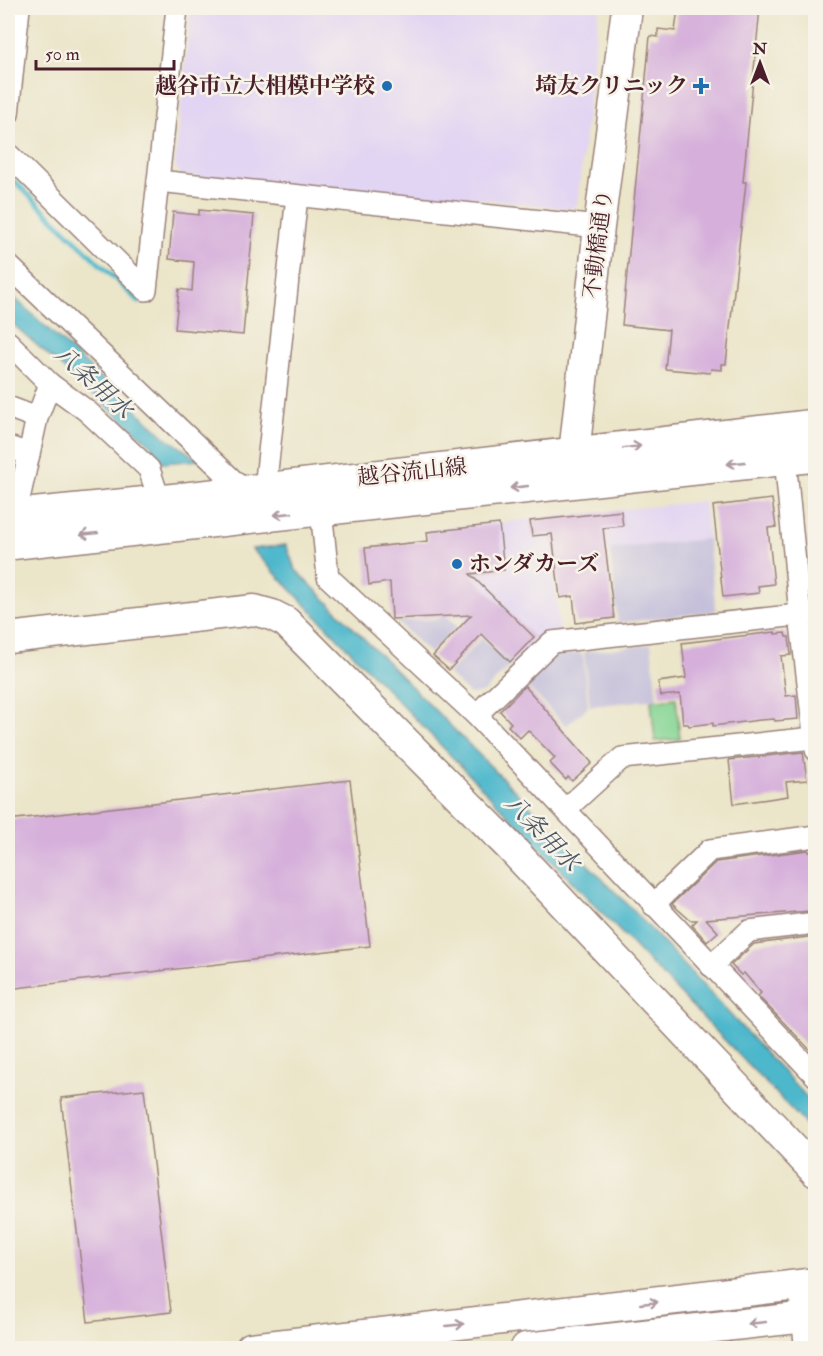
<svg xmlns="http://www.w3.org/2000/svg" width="823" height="1356" viewBox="0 0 823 1356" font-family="'IM FELL Double Pica','Noto Serif JP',serif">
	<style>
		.built { fill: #e2d4f3 }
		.industrial { fill: #c5c0da }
		.green { fill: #87d695; stroke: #687a60; stroke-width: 1.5 }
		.water { fill: #4eb8cc; stroke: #4c6c7c; stroke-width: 1.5 }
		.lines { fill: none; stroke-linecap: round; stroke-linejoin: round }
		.stream { stroke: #4eb8cc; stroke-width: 5 }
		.building { fill: #d6b0db }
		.street-casing { stroke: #9a827a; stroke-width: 24 }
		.secondary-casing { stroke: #9a827a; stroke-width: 33 }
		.primary-casing { stroke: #9a827a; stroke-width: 36 }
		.street { stroke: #fff; stroke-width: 21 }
		.secondary { stroke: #fff; stroke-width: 30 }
		.primary { stroke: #fff; stroke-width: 33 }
		.oneway { stroke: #ae9aa0 }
		.poi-dot { fill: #1f6fb2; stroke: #f7f3e8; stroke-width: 2 }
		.labels { text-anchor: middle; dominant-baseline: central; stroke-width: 5; stroke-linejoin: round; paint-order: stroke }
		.poi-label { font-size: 22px; font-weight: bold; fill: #4a1f2b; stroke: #f7f3e8; text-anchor: end }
		.street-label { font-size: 22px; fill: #4a1f2b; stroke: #f7f3e8 }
		.water-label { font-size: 24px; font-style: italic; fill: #4b5563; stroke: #f7f3e8 }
	</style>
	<rect width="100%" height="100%" fill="#f7f3e8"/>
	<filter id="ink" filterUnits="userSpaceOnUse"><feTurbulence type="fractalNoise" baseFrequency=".0167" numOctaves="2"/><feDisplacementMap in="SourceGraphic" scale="12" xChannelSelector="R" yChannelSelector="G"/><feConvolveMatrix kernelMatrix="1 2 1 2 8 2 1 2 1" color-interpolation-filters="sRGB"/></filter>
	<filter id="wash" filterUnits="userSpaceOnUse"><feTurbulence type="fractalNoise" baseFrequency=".008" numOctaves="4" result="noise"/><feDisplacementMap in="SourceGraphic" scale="24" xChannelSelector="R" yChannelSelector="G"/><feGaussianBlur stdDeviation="1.35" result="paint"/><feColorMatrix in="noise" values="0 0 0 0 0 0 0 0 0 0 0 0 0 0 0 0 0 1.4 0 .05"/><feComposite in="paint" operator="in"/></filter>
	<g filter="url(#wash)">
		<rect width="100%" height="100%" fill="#ebe5c9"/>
		<g class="built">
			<path d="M 191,8 L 599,8 L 577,204 L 572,209 L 446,195 L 445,205 L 181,175 L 175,165 Z"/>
			<path d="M 704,501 L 708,539 L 552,557 L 560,633 L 514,665 L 432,590 L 427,530 Z"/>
		</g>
		<g class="industrial">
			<path d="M 708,539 L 716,611 L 618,623 L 610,549 Z"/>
			<path d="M 444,614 L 457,627 L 430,653 L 396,621 L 438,619 Z"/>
			<path d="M 482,638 L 511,664 L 483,693 L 470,694 L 448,674 Z"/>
			<path d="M 651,644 L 657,699 L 590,706 L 584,652 Z"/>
			<path d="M 580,653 L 583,657 L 588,707 L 566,726 L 526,685 L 557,655 Z"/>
		</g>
		<path class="green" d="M 676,698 L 680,739 L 655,741 L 651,701 Z"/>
		<g class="water">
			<path d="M 8,292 L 164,436 L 199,460 L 163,463 L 149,443 L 8,320 Z"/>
			<path d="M 286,545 L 295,569 L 632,909 L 815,1106 L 815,1134 L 252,549 Z"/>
		</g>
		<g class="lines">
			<path class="stream" d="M 8,175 L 139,302"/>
		</g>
		<g id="blocks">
			<g class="building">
				<path d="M 678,8 L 760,8 L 743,182 L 746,182 L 726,364 L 722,364 L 722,370 L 711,369 L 710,373 L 665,369 L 669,330 L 622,325 L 650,36 L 658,37 L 658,29 L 675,31 Z"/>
				<path d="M 199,210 L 254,215 L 243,335 L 175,329 L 179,289 L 192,291 L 194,262 L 169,259 L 173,212 L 199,215 Z"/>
				<path d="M 772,499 L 776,527 L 768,528 L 774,584 L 758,586 L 759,593 L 723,597 L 713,506 Z"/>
				<path d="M 621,511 L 623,526 L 603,528 L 614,618 L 576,623 L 573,596 L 560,598 L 552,534 L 532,536 L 530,521 Z"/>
				<path d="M 499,524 L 504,570 L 470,574 L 534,637 L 510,662 L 482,634 L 449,670 L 433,656 L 471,615 L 392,619 L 390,582 L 369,585 L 365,548 L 428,541 L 427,532 Z"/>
				<path d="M 775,632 L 775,634 L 785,633 L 786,637 L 789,637 L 791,655 L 781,656 L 786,696 L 796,695 L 798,719 L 775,721 L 774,719 L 760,720 L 713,726 L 713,723 L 689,726 L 688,724 L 683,724 L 680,694 L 661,696 L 658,682 L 686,678 L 682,643 Z"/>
				<path d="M 525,686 L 592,763 L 572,781 L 568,777 L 566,780 L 550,763 L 555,758 L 528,730 L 520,738 L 508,726 L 511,723 L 500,711 Z"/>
				<path d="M 803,752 L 807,780 L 786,782 L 788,796 L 734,804 L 729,760 Z"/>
				<path d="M 350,780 L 370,946 L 8,989 L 8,820 Z"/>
				<path d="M 808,850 L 809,852 L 814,852 L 816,870 L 816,908 L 811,909 L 811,911 L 706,919 L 718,932 L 707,942 L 692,925 L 697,920 L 690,920 L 672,904 L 716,862 Z"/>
				<path d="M 816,936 L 816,1016 L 811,1020 L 816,1026 L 816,1056 L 758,996 L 761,993 L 744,973 L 741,975 L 731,965 L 754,944 Z"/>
				<path d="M 144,1089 L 171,1312 L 88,1322 L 61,1098 Z"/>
			</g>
		</g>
	</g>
	<g filter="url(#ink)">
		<use href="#blocks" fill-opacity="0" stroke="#9a827a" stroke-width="1.5"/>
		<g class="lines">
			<defs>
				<g id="street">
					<path d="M 8,114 L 19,8"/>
					<path d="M 8,154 L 146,290 L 177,8"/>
					<path d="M 158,181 L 599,227"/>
					<path d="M 8,265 L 244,491"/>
					<path d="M 8,342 L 50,384 L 87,411 L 149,469 L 160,502"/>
					<path d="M 8,407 L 37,418"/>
					<path d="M 8,447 L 29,454"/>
					<path d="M 785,458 L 800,615 L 816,750"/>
					<path d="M 265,489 L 297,196"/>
					<path d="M 321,509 L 328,577 L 476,715 L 816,1076"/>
					<path d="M 15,517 L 37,418 L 50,384"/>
					<path d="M 476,715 L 552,642 L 816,613"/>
					<path d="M 566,809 L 622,758 L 814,738"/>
					<path d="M 653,905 L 710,850 L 816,836"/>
					<path d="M 711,966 L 749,931 L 816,923"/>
				</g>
				<g id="secondary">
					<path d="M 576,478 L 574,454 L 599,227 L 627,8"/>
					<path d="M 8,638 L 254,610 L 272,615 L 286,622 L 510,847 L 816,1172"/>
					<path d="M 805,1298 L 810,1348"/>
					<path d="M 251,1348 L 816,1283"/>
					<path d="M 526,1348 L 816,1316"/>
				</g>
				<g id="primary">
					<path d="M 8,517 L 160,502 L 816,426"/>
					<path d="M 8,543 L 816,455"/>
				</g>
			</defs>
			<use href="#street" class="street-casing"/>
			<use href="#secondary" class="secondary-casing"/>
			<use href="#primary" class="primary-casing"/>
			<use href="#street" class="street"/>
			<use href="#secondary" class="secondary"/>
			<use href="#primary" class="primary"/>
		</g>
		<defs><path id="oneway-shaft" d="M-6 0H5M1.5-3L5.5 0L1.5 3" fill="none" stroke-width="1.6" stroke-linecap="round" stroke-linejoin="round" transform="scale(1.5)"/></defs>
		<g class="oneway">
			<use href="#oneway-shaft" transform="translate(632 447) rotate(-7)"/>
			<use href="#oneway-shaft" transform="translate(736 463) rotate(174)"/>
			<use href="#oneway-shaft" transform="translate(519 487) rotate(174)"/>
			<use href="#oneway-shaft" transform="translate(283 514) rotate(174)"/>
			<use href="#oneway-shaft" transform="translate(89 534) rotate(174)"/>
			<use href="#oneway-shaft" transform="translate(649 1303) rotate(-6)"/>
			<use href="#oneway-shaft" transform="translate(757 1323) rotate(174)"/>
			<use href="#oneway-shaft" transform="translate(455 1325) rotate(-6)"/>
		</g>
	</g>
	<g class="poi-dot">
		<circle cx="387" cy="86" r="6"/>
		<path d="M698 77h6v6h6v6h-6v6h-6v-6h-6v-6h6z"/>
		<circle cx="457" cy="564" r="6"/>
	</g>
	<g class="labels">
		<g class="poi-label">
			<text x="375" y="86">越谷市立大相模中学校</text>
			<text x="688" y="86">埼友クリニック</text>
			<text x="469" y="564" text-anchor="start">ホンダカーズ</text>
		</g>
		<g class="street-label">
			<text transform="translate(598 244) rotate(-83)">不動橋通り</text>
			<text transform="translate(412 472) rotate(-6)">越谷流山線</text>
		</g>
		<g class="water-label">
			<text transform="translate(93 382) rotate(42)">八条用水</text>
			<text transform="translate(542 833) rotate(46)">八条用水</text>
		</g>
	</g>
	<rect width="823" height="1356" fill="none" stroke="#f7f3e8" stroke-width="30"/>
	<g transform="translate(760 63)" stroke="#f7f3e8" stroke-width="4.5" paint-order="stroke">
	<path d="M0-4.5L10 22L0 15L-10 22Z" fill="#4a1f2b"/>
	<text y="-9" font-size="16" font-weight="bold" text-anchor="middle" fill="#4a1f2b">N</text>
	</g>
	<path d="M36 60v9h138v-9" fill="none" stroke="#4a1f2b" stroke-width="3"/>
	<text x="45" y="60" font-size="18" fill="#4a1f2b" stroke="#f7f3e8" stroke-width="4.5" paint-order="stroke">50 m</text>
</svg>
